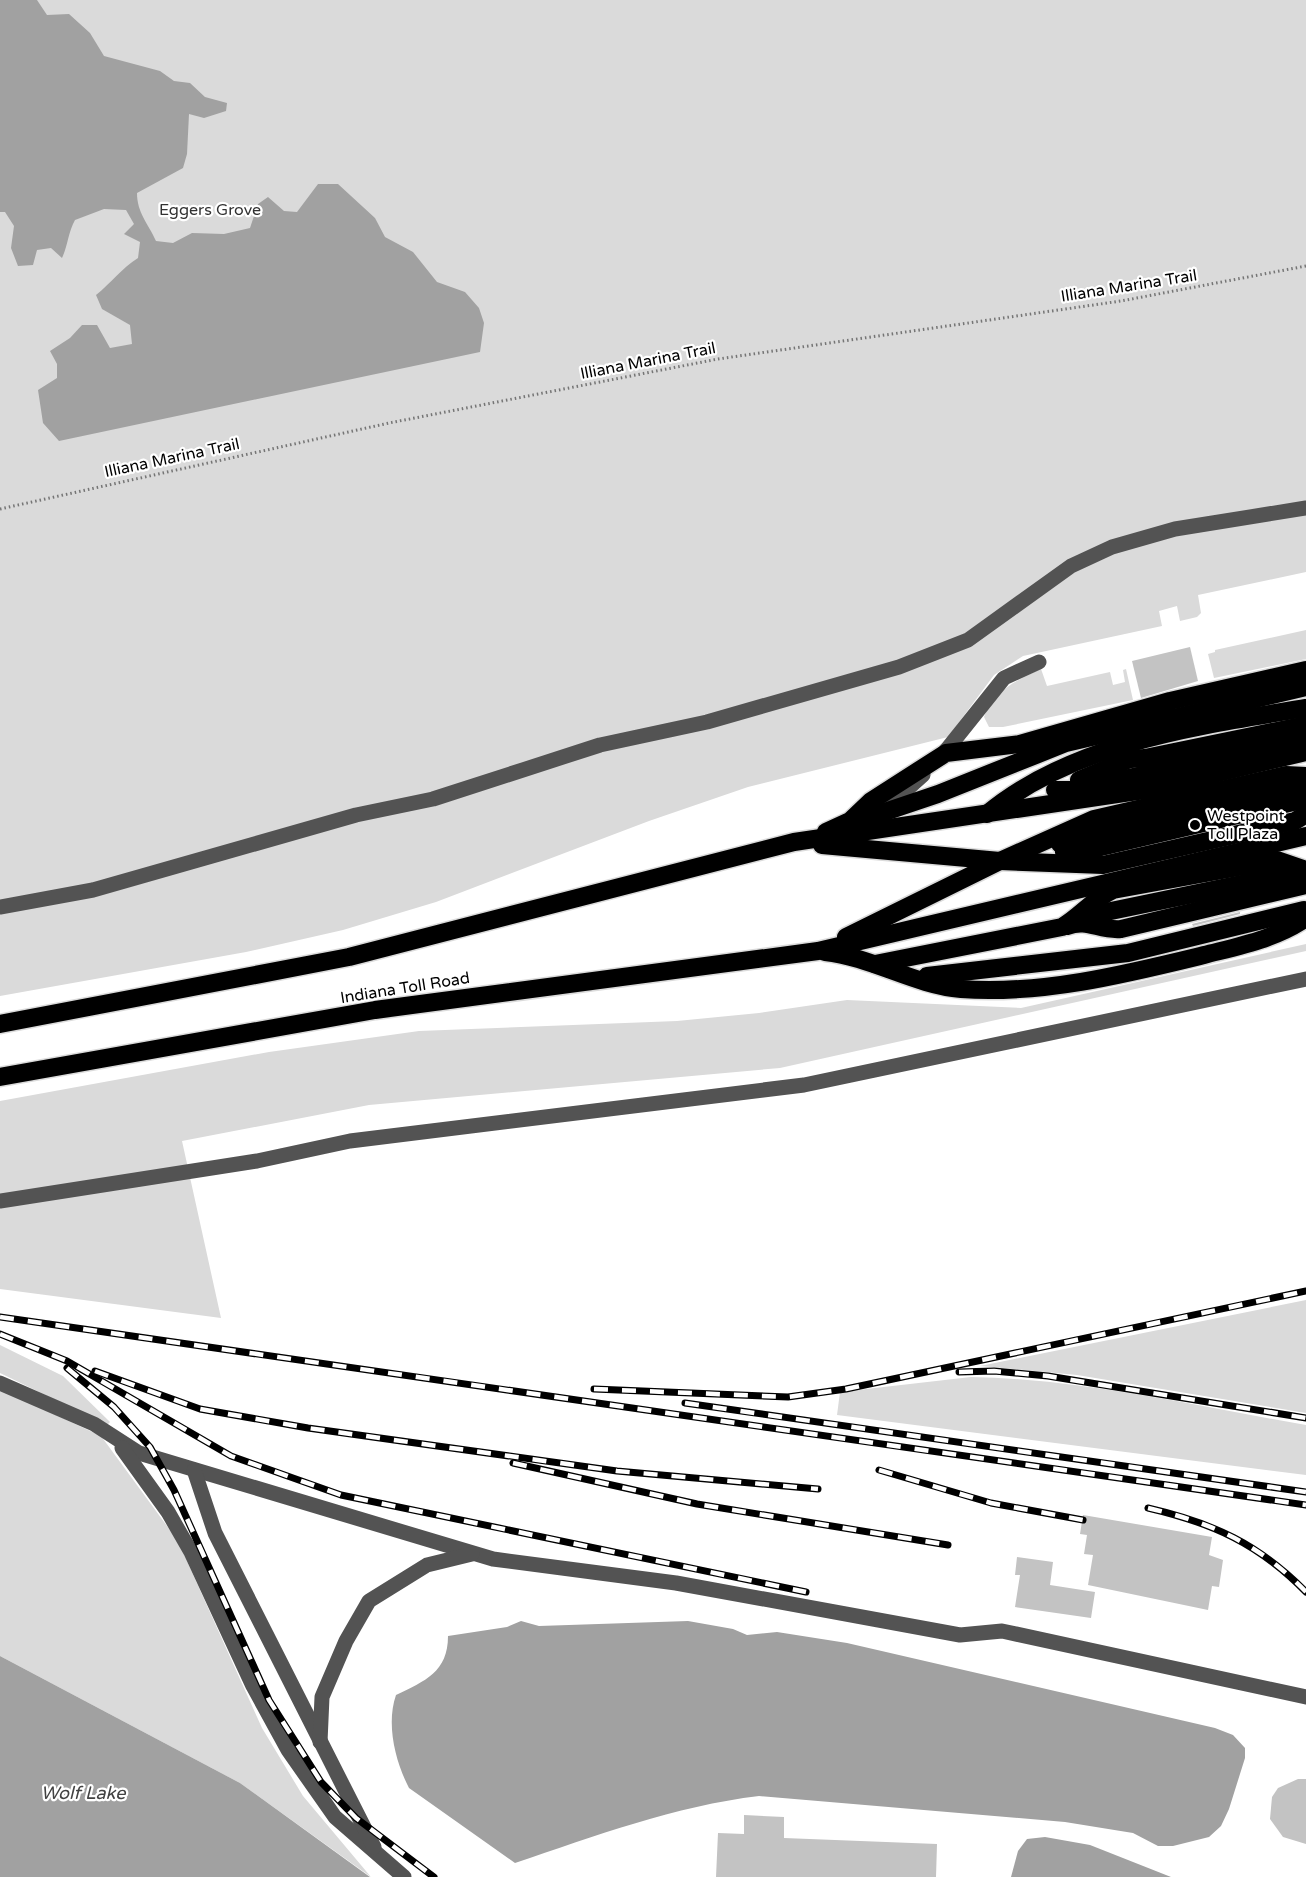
<svg xmlns="http://www.w3.org/2000/svg" width="1306" height="1877" viewBox="0 0 1306 1877" font-family="'Varela Round',sans-serif">
	<style>
		.green { fill: #dadada }
		.water { fill: #a1a1a1 }
		.building { fill: #c3c3c3 }
		.lines { fill: none; stroke-linecap: round; stroke-linejoin: round }
		.highway-casing { stroke: #dbdbdb; stroke-width: 21 }
		.path { stroke: #757575; stroke-width: 3; stroke-dasharray: 1.5 3; stroke-linecap: butt }
		.minor { stroke: #535353; stroke-width: 15 }
		.highway { stroke: #000; stroke-width: 18 }
		.rail-casing { stroke: #000; stroke-width: 7 }
		.rail { stroke: #fff; stroke-width: 4.5; stroke-dasharray: 14; stroke-linecap: butt }
		.poi-dot { fill: #000; stroke: #fff; stroke-width: 2 }
		.labels { text-anchor: middle; dominant-baseline: central; stroke-width: 4.5; stroke-linejoin: round; paint-order: stroke }
		.park-label { font-size: 16px; fill: #313131; stroke: #fff }
		.street-label { font-size: 16px; fill: #000; stroke: #fff }
		.poi-label { font-size: 16px; fill: #000; stroke: #fff; text-anchor: start }
		.water-label { font-size: 18px; font-style: italic; fill: #424242; stroke: #fff }
	</style>
	<rect width="100%" height="100%" fill="#fff"/>
	<g class="green">
		<path d="M 0,0 L 1306,0 L 1306,572 L 1198,595 L 1201,613 L 1197,617 L 1180,621 L 1177,606 L 1159,611 L 1162,626 L 1023,656 L 994,675 L 948,737 L 748,787 L 649,821 L 436,902 L 343,930 L 246,952 L 0,996 Z"/>
		<path d="M 1306,630 L 1306,659 L 1214,678 L 1208,654 L 1215,652 L 1215,650 Z"/>
		<path d="M 1041,669 L 1047,686 L 1110,672 L 1113,685 L 1125,682 L 1123,670 L 1126,669 L 1133,700 L 1003,727 L 989,727 L 984,717 C 992,691 1019,679 1041,669 Z"/>
		<path d="M 1306,944 L 1306,951 L 780,1068 L 369,1105 L 182,1141 L 221,1318 L 0,1289 L 0,1101 L 269,1052 L 419,1031 L 677,1021 L 759,1013 L 847,1000 L 1021,1008 Z"/>
		<path d="M 1306,1300 L 1306,1413 L 1077,1375 L 980,1366 Z"/>
		<path d="M 0,1345 L 63,1376 L 110,1422 L 107,1425 L 0,1373 Z"/>
		<path d="M 971,1377 C 1083,1379 1196,1406 1306,1425 L 1306,1475 L 837,1415 L 840,1392 Z"/>
		<path d="M 0,1389 L 101,1436 L 178,1541 L 262,1728 L 303,1796 L 371,1877 L 240,1783 L 0,1656 Z"/>
	</g>
	<g class="water">
		<path d="M 0,0 L 37,0 L 47,15 L 69,14 L 90,33 L 104,56 L 160,71 L 174,81 L 190,83 L 205,97 L 227,103 L 226,111 L 204,118 L 189,114 L 187,154 L 183,168 L 137,193 C 137,213 148,223 156,241 L 173,243 L 192,233 L 224,234 L 250,228 L 258,204 L 268,197 L 284,211 L 297,212 L 318,184 L 338,184 L 375,218 L 385,237 L 413,252 L 437,282 L 465,292 L 479,308 L 484,323 L 480,352 L 59,441 L 43,423 L 38,390 L 57,378 L 57,364 L 50,351 L 70,338 L 82,325 L 97,325 L 110,348 L 132,344 L 130,325 L 102,309 L 96,295 C 111,283 122,268 138,258 L 140,242 L 124,234 L 134,224 L 126,210 L 104,209 L 75,220 C 68,233 68,245 62,258 L 51,248 L 37,250 L 33,265 L 18,266 L 11,248 L 14,226 L 5,212 L 0,212 Z"/>
		<path d="M 521,1621 L 539,1626 L 688,1621 L 733,1629 L 747,1635 L 777,1632 L 847,1643 L 1215,1728 L 1233,1735 L 1245,1748 L 1245,1758 L 1229,1809 L 1221,1826 L 1209,1837 L 1173,1846 L 1158,1846 L 1133,1833 L 1065,1822 L 759,1796 C 675,1806 595,1836 515,1863 L 409,1788 C 395,1761 386,1724 396,1695 C 425,1681 448,1672 448,1636 L 507,1627 Z"/>
		<path d="M 0,1656 L 240,1783 L 370,1877 L 0,1877 Z"/>
		<path d="M 1045,1837 L 1090,1845 L 1171,1877 L 1011,1877 L 1018,1851 L 1027,1839 Z"/>
	</g>
	<g class="building">
		<path d="M 1190,647 L 1198,681 L 1141,698 L 1132,661 Z"/>
		<path d="M 1240,912 L 1240,914 L 1193,926 L 1192,924 Z"/>
		<path d="M 1083,1515 L 1212,1537 L 1209,1555 L 1223,1560 L 1219,1587 L 1212,1586 L 1208,1610 L 1088,1585 L 1093,1555 L 1084,1554 L 1087,1535 L 1080,1534 Z"/>
		<path d="M 1017,1557 L 1053,1562 L 1050,1585 L 1095,1592 L 1091,1618 L 1015,1607 L 1020,1575 L 1015,1575 Z"/>
		<path d="M 1298,1779 L 1306,1779 L 1306,1844 L 1283,1837 L 1270,1819 L 1272,1797 L 1278,1788 Z"/>
		<path d="M 744,1815 L 784,1817 L 784,1838 L 937,1844 L 936,1877 L 716,1877 L 718,1833 L 744,1834 Z"/>
	</g>
	<g class="lines">
		<defs>
			<g id="highway">
				<path d="M 1104,752 L 1130,759 L 1145,758 L 1306,725"/>
				<path d="M 1079,780 L 1130,759"/>
				<path d="M 1055,790 L 1074,790 L 1306,739"/>
				<path d="M 987,814 C 1074,742 1198,726 1306,708"/>
				<path d="M 849,824 L 938,794 L 1066,743 L 1306,687"/>
				<path d="M 826,832 L 850,821 L 871,801 L 946,753 L 1020,744 L 1170,701 L 1306,670"/>
				<path d="M 1060,844 L 1306,787"/>
				<path d="M 822,845 L 1000,861 L 1103,865 L 1295,821 L 1306,814"/>
				<path d="M 1064,852 L 1101,847 L 1306,799"/>
				<path d="M 1077,918 L 1305,871"/>
				<path d="M 1067,926 C 1088,918 1099,931 1121,929 L 1306,885"/>
				<path d="M 846,937 L 1000,861 L 1094,819 L 1286,775 L 1306,776"/>
				<path d="M 825,952 C 872,957 914,985 961,989 C 1042,995 1126,974 1204,955 C 1239,946 1276,939 1306,918"/>
				<path d="M 875,964 L 1062,927 C 1081,916 1093,899 1113,890 L 1277,860 L 1306,870"/>
				<path d="M 927,976 L 1128,953 L 1304,910"/>
				<path d="M 0,1024 L 349,957 L 794,842 L 1151,789 L 1306,752"/>
				<path d="M 0,1077 L 375,1010 L 818,951 L 1306,836"/>
			</g>
		</defs>
		<use href="#highway" class="highway-casing"/>
		<path class="path" d="M 0,509 L 389,423 L 718,359 L 1121,301 L 1306,266"/>
		<g class="minor">
			<path d="M 940,758 L 1004,678 L 1039,662"/>
			<path d="M 883,811 L 923,775"/>
			<path d="M 0,907 L 93,890 L 356,815 L 433,799 L 600,745 L 707,722 L 899,667 L 968,640 L 1071,566 L 1112,547 L 1175,529 L 1306,508"/>
			<path d="M 0,1201 L 257,1161 L 350,1141 L 804,1085 L 1306,979"/>
			<path d="M 0,1383 L 94,1424 L 139,1453 L 493,1559 L 676,1583 L 960,1635 L 1002,1631 L 1306,1697"/>
			<path d="M 122,1448 L 168,1512 L 191,1552 L 253,1686 L 288,1750 L 335,1817 L 404,1877"/>
			<path d="M 194,1470 L 215,1533 L 374,1847"/>
			<path d="M 320,1742 L 322,1697 L 346,1641 L 369,1601 L 427,1565 L 472,1554"/>
		</g>
		<use href="#highway" class="highway"/>
		<defs>
			<g id="rail">
				<path d="M 0,1317 L 1306,1505"/>
				<path d="M 0,1334 L 67,1361 L 231,1456 L 341,1495 L 806,1592"/>
				<path d="M 67,1368 L 114,1407 L 150,1447 L 174,1490 L 269,1700 L 321,1782 L 356,1818 L 434,1877"/>
				<path d="M 95,1371 L 200,1409 L 308,1428 L 617,1471 L 818,1489"/>
				<path d="M 959,1372 L 994,1371 L 1048,1376 L 1306,1418"/>
				<path d="M 594,1389 L 788,1397 L 846,1389 L 1306,1291"/>
				<path d="M 685,1403 L 1306,1492"/>
				<path d="M 513,1463 L 697,1504 L 948,1545"/>
				<path d="M 879,1470 L 991,1503 L 1083,1520"/>
				<path d="M 1148,1508 C 1213,1523 1259,1544 1306,1592"/>
			</g>
		</defs>
		<use href="#rail" class="rail-casing"/>
		<use href="#rail" class="rail"/>
	</g>
	<circle class="poi-dot" cx="1195" cy="825" r="6"/>
	<g class="labels">
		<g class="park-label">
			<text x="210" y="210">Eggers Grove</text>
		</g>
		<g class="street-label">
			<text transform="translate(1129 286) rotate(-9)">Illiana Marina Trail</text>
			<text transform="translate(648 361) rotate(-11)">Illiana Marina Trail</text>
			<text transform="translate(172 458) rotate(-12)">Illiana Marina Trail</text>
			<text transform="translate(405 988) rotate(-9)">Indiana Toll Road</text>
		</g>
		<g class="poi-label">
			<text x="1207" y="816">Westpoint<tspan x="1207" dy="18">Toll Plaza</tspan></text>
		</g>
		<g class="water-label">
			<text x="83" y="1793">Wolf Lake</text>
		</g>
	</g>
</svg>
